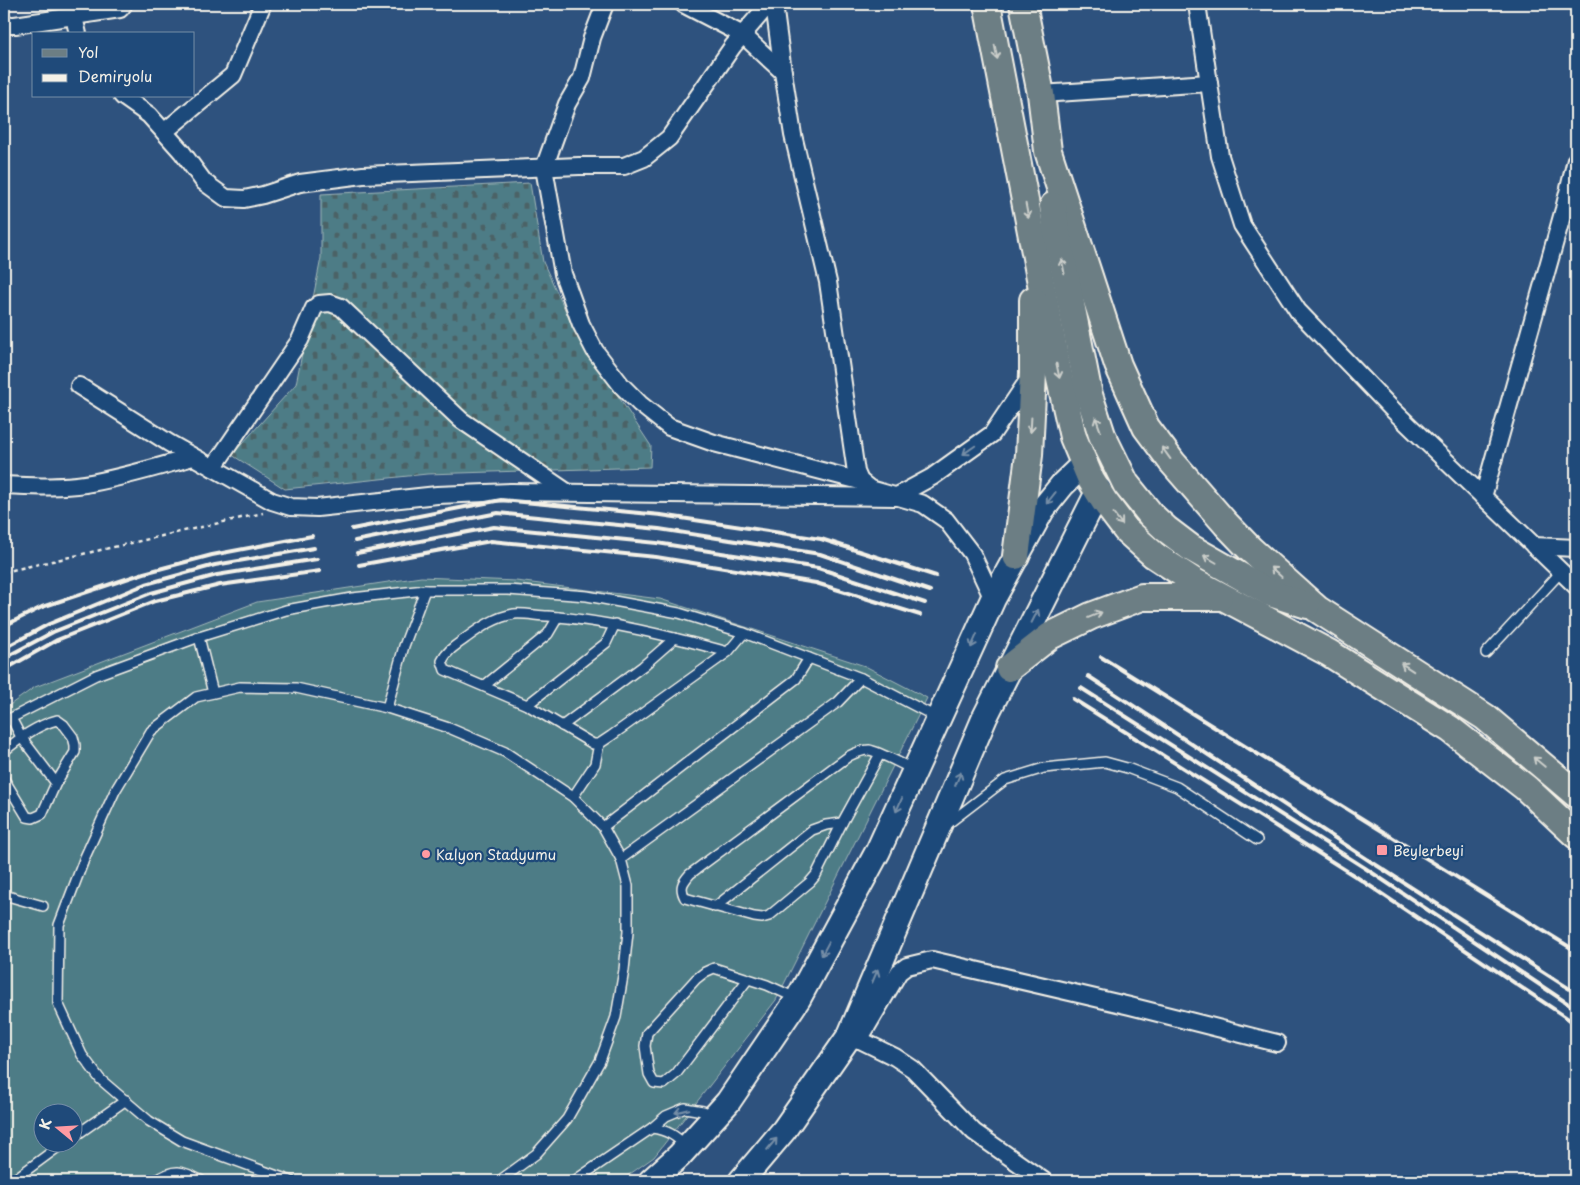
<svg xmlns="http://www.w3.org/2000/svg" width="1580" height="1185" viewBox="0 0 1580 1185" font-family="'Playpen Sans',sans-serif">
	<style>
		.cemetery { fill: url(#cemetery-stones); stroke: #a1b6b7 }
		.pitch { fill: #4e7c86; stroke: #a1b6b7; fill-rule: evenodd }
		.lines { fill: none; stroke-linecap: round; stroke-linejoin: round }
		.lane-casing { stroke: #f4f1e8; stroke-width: 12 }
		.street-casing { stroke: #f4f1e8; stroke-width: 20 }
		.secondary-casing { stroke: #f4f1e8; stroke-width: 28 }
		.primary-casing { stroke: #f4f1e8; stroke-width: 30 }
		.path { stroke: #f4f1e8; stroke-width: 2.5; stroke-dasharray: 4 4; stroke-linecap: butt }
		.lane { stroke: #1f4a7a; stroke-width: 9 }
		.street { stroke: #1f4a7a; stroke-width: 16 }
		.secondary { stroke: #1f4a7a; stroke-width: 24 }
		.primary { stroke: #6c7e84; stroke-width: 26 }
		.rail { stroke: #f4f1e8; stroke-width: 4 }
		.oneway { stroke: #cbceca }
		.oneway2 { stroke: #748da6 }
		.poi-dot { fill: #ff9aa2; stroke: #1f4a7a; stroke-width: 2 }
		.labels { text-anchor: middle; dominant-baseline: central; stroke-width: 4.5; stroke-linejoin: round; paint-order: stroke }
		.poi-label { font-size: 14px; fill: #f4f1e8; stroke: #1f4a7a; text-anchor: start }
	</style>
	<defs>
		<pattern id="cemetery-stones" width="16" height="16" patternUnits="userSpaceOnUse" patternTransform="scale(1.25)"><rect width="16" height="16" fill="#4e7c86"/><path d="M2 7V4a2 2 0 0 1 4 0v3zM10 15v-3a2 2 0 0 1 4 0v3z" fill="#4c6266"/></pattern>
	</defs>
	<rect width="100%" height="100%" fill="#2e527e"/>
	<filter id="ink" filterUnits="userSpaceOnUse"><feTurbulence type="fractalNoise" baseFrequency=".02" numOctaves="2"/><feDisplacementMap in="SourceGraphic" scale="10" xChannelSelector="R" yChannelSelector="G"/><feConvolveMatrix kernelMatrix="1 2 1 2 8 2 1 2 1" color-interpolation-filters="sRGB"/></filter>
	<g filter="url(#ink)">
		<path class="cemetery" d="M 530,183 L 543,262 L 574,329 L 651,446 L 650,467 L 427,474 L 285,489 L 232,455 L 296,384 L 321,258 L 321,194 Z"/>
		<path class="pitch" d="M 421,577 L 516,581 L 660,599 L 865,666 L 927,698 L 776,1000 L 654,1157 L 620,1181 L 4,1181 L 4,709 L 35,687 L 257,602 ZM 42,1112 L 72,1112 L 72,1142 L 42,1142 Z"/>
		<g class="lines">
			<defs>
				<g id="lane">
					<path d="M 199,637 L 213,693"/>
					<path d="M 728,652 C 669,636 610,621 548,616 C 538,616 525,613 514,614 C 496,617 481,627 466,638 C 457,645 447,650 442,661 L 445,670 L 527,705 L 593,744 L 599,744 L 611,736 L 728,652 L 744,633"/>
					<path d="M 1486,653 L 1561,572"/>
					<path d="M 484,686 L 548,634 L 558,617"/>
					<path d="M 527,705 L 606,643 L 615,624"/>
					<path d="M 387,708 L 404,646 L 425,590"/>
					<path d="M 11,718 L 21,737 L 56,783"/>
					<path d="M 4,723 L 11,718 L 96,675 L 199,637 L 286,610 L 352,598 L 425,590 L 508,590 L 587,596 L 679,613 L 744,633 L 861,678 L 938,718"/>
					<path d="M 562,726 L 643,666 L 675,638"/>
					<path d="M 4,751 C 19,739 37,725 57,720 L 64,725 L 73,737 L 75,745 L 75,752 L 56,783 L 42,814 L 33,818 L 27,817 L 4,779"/>
					<path d="M 880,754 L 842,823 L 816,875 L 810,882 L 769,916 L 762,918 L 754,917 L 685,898 C 679,887 683,882 690,874 L 849,756 C 855,753 862,750 869,750 C 878,751 905,766 915,770"/>
					<path d="M 573,797 L 595,764 L 599,744"/>
					<path d="M 945,826 L 1005,780 L 1044,768 L 1105,762 L 1127,768 L 1177,787 L 1257,840"/>
					<path d="M 603,827 L 796,679 L 809,658"/>
					<path d="M 621,859 L 838,702 L 861,678"/>
					<path d="M 4,895 L 43,906"/>
					<path d="M 715,907 L 812,830 L 826,825 L 842,823"/>
					<path d="M 748,979 L 676,1074 L 664,1084 L 654,1083 L 649,1074 L 645,1046 L 647,1033 L 696,979 L 705,972 L 714,968 L 767,985 L 798,999"/>
					<path d="M 652,1128 C 667,1130 676,1136 686,1146"/>
					<path d="M 72,1138 L 126,1100"/>
					<path d="M 12,1181 L 65,1142"/>
					<path d="M 155,1181 C 175,1167 182,1171 202,1181"/>
					<path d="M 291,1181 L 182,1141 L 149,1121 L 100,1079 L 82,1055 L 58,1003 L 59,925 L 85,857 L 115,791 L 151,731 L 196,697 L 240,687 L 296,688 L 387,708 L 449,728 L 505,752 L 573,797 L 603,827 L 621,859 L 628,886 L 628,932 L 624,970 L 616,1017 L 600,1061 L 567,1119 L 536,1154 L 499,1181"/>
					<path d="M 574,1181 L 652,1128 L 666,1116 L 685,1108 L 703,1111 L 715,1116"/>
				</g>
				<g id="street">
					<path d="M 605,4 L 592,38 L 582,78 L 567,104 L 544,168 L 563,274 L 581,324 L 595,351 L 622,386 L 640,404 L 669,427 L 714,443 L 860,481"/>
					<path d="M 683,4 L 743,35 L 783,72 L 793,135 L 828,282 L 856,472 L 860,481 L 870,489 L 923,504 L 946,520 L 972,554 L 993,599"/>
					<path d="M 774,4 L 783,72"/>
					<path d="M 1197,4 L 1220,156 L 1242,225 L 1298,311 L 1392,409 L 1576,586"/>
					<path d="M 74,17 L 78,34"/>
					<path d="M 4,25 L 15,25 L 120,9 L 124,4"/>
					<path d="M 1041,94 L 1209,83"/>
					<path d="M 122,96 L 149,115 L 182,152 L 204,182 L 226,198 L 244,199 L 263,195 L 300,183 L 363,175 L 579,166 L 624,166 L 644,158 L 669,138 L 733,46 L 763,11 L 771,4"/>
					<path d="M 164,132 L 233,75 L 262,6 L 262,4"/>
					<path d="M 79,386 L 169,443 L 272,501 L 291,507 L 317,508 L 437,495 L 511,492 L 895,497 L 932,477 L 992,434 L 1031,376"/>
					<path d="M 213,468 L 300,340 L 314,308 L 319,304 L 330,303 L 341,307 L 461,420 L 567,492"/>
					<path d="M 4,485 C 30,486 58,488 85,484 C 122,478 157,467 193,457"/>
					<path d="M 1483,497 L 1564,209 L 1576,160"/>
					<path d="M 1534,546 L 1576,548"/>
					<path d="M 850,1035 L 895,1057 L 913,1069 L 974,1132 L 1044,1181"/>
					<path d="M 859,1040 L 899,972 L 907,966 L 932,960 L 1130,1006 L 1277,1043"/>
				</g>
				<g id="secondary">
					<path d="M 651,1181 L 679,1156 L 728,1102 L 798,999 L 878,851 L 993,599 L 1042,510 L 1063,484 L 1085,463"/>
					<path d="M 741,1181 L 784,1130 L 850,1035 L 985,717 L 1099,490"/>
				</g>
				<g id="primary">
					<path d="M 987,4 L 1057,366 L 1073,437 L 1091,480 L 1104,501 L 1126,530 L 1154,555 L 1195,582 L 1329,653 L 1450,729 L 1526,788 L 1576,835"/>
					<path d="M 1023,4 L 1041,94 L 1048,151 L 1118,365 L 1146,427 L 1172,462 L 1226,524 L 1250,549 L 1317,609 L 1485,717 L 1576,794"/>
					<path d="M 1053,206 L 1056,228 L 1089,395 L 1102,435 L 1126,484 L 1151,515 L 1166,529 L 1191,548 L 1270,593 L 1307,605"/>
					<path d="M 1016,556 L 1029,455 L 1033,373 L 1033,300"/>
					<path d="M 1009,668 L 1050,636 L 1091,616 L 1142,597 L 1219,597"/>
				</g>
			</defs>
			<use href="#lane" class="lane-casing"/>
			<use href="#street" class="street-casing"/>
			<use href="#secondary" class="secondary-casing"/>
			<use href="#primary" class="primary-casing"/>
			<path class="path" d="M 4,572 L 263,513"/>
			<use href="#lane" class="lane"/>
			<use href="#street" class="street"/>
			<use href="#secondary" class="secondary"/>
			<use href="#primary" class="primary"/>
			<g class="rail">
				<path d="M 352,529 L 501,500 L 661,515 L 821,539 L 936,576"/>
				<path d="M 355,541 L 498,513 L 659,529 L 820,554 L 930,591"/>
				<path d="M 357,553 L 494,527 L 657,543 L 818,568 L 925,603"/>
				<path d="M 359,565 L 491,541 L 656,557 L 816,583 L 920,615"/>
				<path d="M 4,626 L 42,607 L 144,573 L 212,555 L 312,536"/>
				<path d="M 4,648 L 49,624 L 146,584 L 215,565 L 314,548"/>
				<path d="M 1101,657 L 1576,951"/>
				<path d="M 4,658 L 53,632 L 151,593 L 217,575 L 317,559"/>
				<path d="M 4,670 L 57,640 L 155,601 L 220,585 L 320,571"/>
				<path d="M 1088,676 L 1370,861 L 1576,993"/>
				<path d="M 1081,688 L 1365,868 L 1576,1009"/>
				<path d="M 1073,699 L 1358,878 L 1576,1024"/>
			</g>
		</g>
		<defs><path id="oneway-shaft" d="M-6 0H5M1.5-3L5.5 0L1.5 3" fill="none" stroke-width="1.6" stroke-linecap="round" stroke-linejoin="round" transform="scale(1.25)"/></defs>
		<g class="oneway">
			<use href="#oneway-shaft" transform="translate(996 52) rotate(79)"/>
			<use href="#oneway-shaft" transform="translate(1027 211) rotate(79)"/>
			<use href="#oneway-shaft" transform="translate(1063 266) rotate(-101)"/>
			<use href="#oneway-shaft" transform="translate(1058 371) rotate(78)"/>
			<use href="#oneway-shaft" transform="translate(1098 424) rotate(-110)"/>
			<use href="#oneway-shaft" transform="translate(1031 425) rotate(93)"/>
			<use href="#oneway-shaft" transform="translate(1166 453) rotate(-126)"/>
			<use href="#oneway-shaft" transform="translate(1118 519) rotate(53)"/>
			<use href="#oneway-shaft" transform="translate(1210 559) rotate(-150)"/>
			<use href="#oneway-shaft" transform="translate(1276 572) rotate(-138)"/>
			<use href="#oneway-shaft" transform="translate(1095 615) rotate(-22)"/>
			<use href="#oneway-shaft" transform="translate(1407 667) rotate(-147)"/>
			<use href="#oneway-shaft" transform="translate(1539 762) rotate(-140)"/>
		</g>
		<g class="oneway2">
			<use href="#oneway-shaft" transform="translate(969 450) rotate(145)"/>
			<use href="#oneway-shaft" transform="translate(1051 498) rotate(128)"/>
			<use href="#oneway-shaft" transform="translate(1035 616) rotate(-63)"/>
			<use href="#oneway-shaft" transform="translate(974 641) rotate(114)"/>
			<use href="#oneway-shaft" transform="translate(958 779) rotate(-67)"/>
			<use href="#oneway-shaft" transform="translate(899 805) rotate(114)"/>
			<use href="#oneway-shaft" transform="translate(825 949) rotate(118)"/>
			<use href="#oneway-shaft" transform="translate(875 976) rotate(-67)"/>
			<use href="#oneway-shaft" transform="translate(682 1111) rotate(166)"/>
			<use href="#oneway-shaft" transform="translate(772 1144) rotate(-50)"/>
		</g>
	</g>
	<g class="poi-dot">
		<rect x="1376" y="844" width="12" height="12" rx="2.5"/>
		<circle cx="426" cy="854" r="5"/>
	</g>
	<g class="labels">
		<g class="poi-label">
			<text x="1393" y="850">Beylerbeyi</text>
			<text x="436" y="854">Kalyon Stadyumu</text>
		</g>
	</g>
	<rect width="1580" height="1185" fill="none" stroke="#1f4a7a" stroke-width="20"/>
	<rect x="10" y="10" width="1560" height="1165" fill="none" stroke="#f4f1e8" stroke-width="2" filter="url(#ink)"/>
	<rect x="32" y="32" width="162" height="65" fill="#1f4a7a" stroke="#748da6"/>
	<rect x="42" y="49" width="25" height="8" fill="#6c7e84" stroke="#748da6"/>
	<text x="78" y="58" font-size="15" fill="#f4f1e8">Yol</text>
	<rect x="42" y="74" width="25" height="8" fill="#f4f1e8" stroke="#748da6"/>
	<text x="78" y="82" font-size="15" fill="#f4f1e8">Demiryolu</text>
	<g transform="translate(58 1128) rotate(288)"><circle r="24" fill="#1f4a7a" stroke="#748da6"/>
	<path d="M0-4L9 19L0 12L-9 19Z" fill="#ff9aa2"/>
	<text y="-8" font-size="14" font-weight="bold" text-anchor="middle" fill="#f4f1e8">K</text>
	</g>
</svg>
